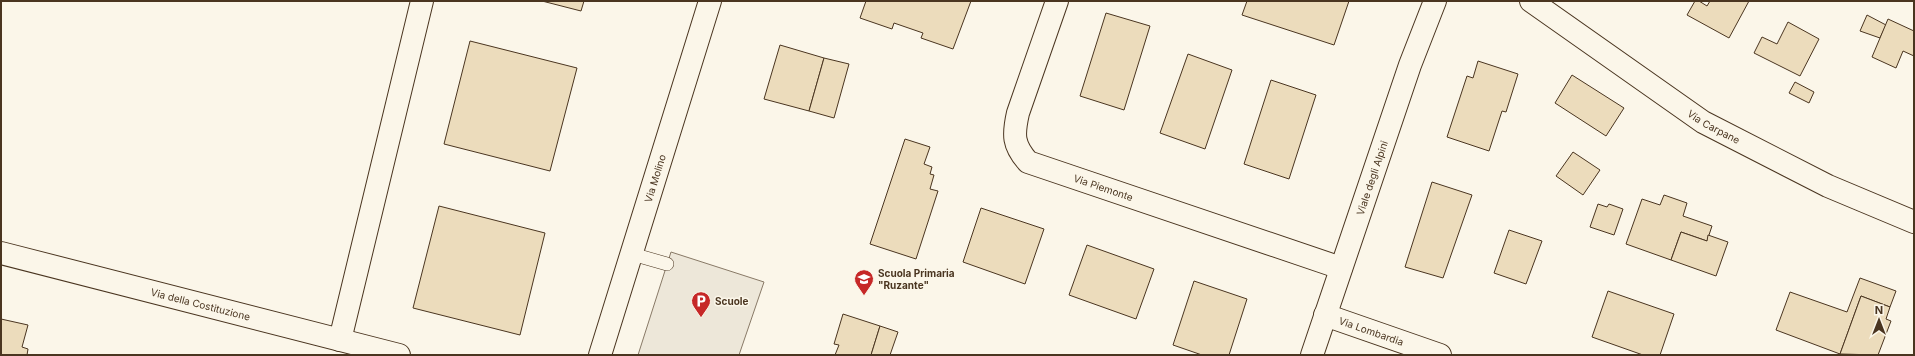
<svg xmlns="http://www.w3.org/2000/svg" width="1915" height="356" viewBox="0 0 1915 356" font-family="Inter,sans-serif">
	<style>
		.parking { fill: #ede7d9; stroke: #887966 }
		.building { fill: #ecdcbc; stroke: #4a3520 }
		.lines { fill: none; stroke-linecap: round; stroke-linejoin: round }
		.service-casing { stroke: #4a3520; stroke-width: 14 }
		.minor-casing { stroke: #4a3520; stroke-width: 24 }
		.tertiary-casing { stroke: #4a3520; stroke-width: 24 }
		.service { stroke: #fbf6e9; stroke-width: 13 }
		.minor { stroke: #fbf6e9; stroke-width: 22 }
		.tertiary { stroke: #fbf6e9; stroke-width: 22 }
		.labels { text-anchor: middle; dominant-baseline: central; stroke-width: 3; stroke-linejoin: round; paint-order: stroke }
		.street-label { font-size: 10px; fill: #4a3520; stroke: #fbf6e9 }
		.poi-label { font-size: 10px; font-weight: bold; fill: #4a3520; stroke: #fbf6e9; text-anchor: start }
	</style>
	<rect width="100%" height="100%" fill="#fbf6e9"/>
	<path class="parking" d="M 671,252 L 764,282 L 739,355 L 638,355 Z"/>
	<g class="building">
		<path d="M 542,1 L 584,1 L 581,11 Z"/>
		<path d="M 866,1 L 971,1 L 953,49 L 921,38 L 923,33 L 894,23 L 892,29 L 860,18 Z"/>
		<path d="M 1247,1 L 1349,1 L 1334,45 L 1242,15 Z"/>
		<path d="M 1695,1 L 1699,1 L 1707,6 L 1710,1 L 1749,1 L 1729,38 L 1687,15 Z"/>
		<path d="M 1106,13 L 1150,26 L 1124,110 L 1080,96 Z"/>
		<path d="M 1867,15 L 1886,25 L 1880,38 L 1860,31 Z"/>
		<path d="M 1888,19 L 1914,31 L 1914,56 L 1903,51 L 1896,68 L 1872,57 Z"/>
		<path d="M 1788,22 L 1819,39 L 1800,76 L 1754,53 L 1762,37 L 1777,44 Z"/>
		<path d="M 470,41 L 577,68 L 550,171 L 444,144 Z"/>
		<path d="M 780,45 L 824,58 L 809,111 L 764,99 Z"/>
		<path d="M 1188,54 L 1232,70 L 1205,149 L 1160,133 Z"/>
		<path d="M 824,58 L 849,64 L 834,118 L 809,111 Z"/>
		<path d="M 1478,61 L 1518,74 L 1506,112 L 1502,111 L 1489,151 L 1447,137 L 1467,76 L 1473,78 Z"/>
		<path d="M 1572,75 L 1624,108 L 1606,136 L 1555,103 Z"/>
		<path d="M 1271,80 L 1316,95 L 1289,179 L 1244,164 Z"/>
		<path d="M 1795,82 L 1814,92 L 1809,103 L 1789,93 Z"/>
		<path d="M 905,139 L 930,147 L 924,164 L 932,167 L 930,174 L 934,175 L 930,189 L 938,191 L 916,259 L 870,244 Z"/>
		<path d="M 1573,152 L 1600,170 L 1583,195 L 1556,176 Z"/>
		<path d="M 1432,182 L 1472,195 L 1443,278 L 1405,267 Z"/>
		<path d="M 1664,195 L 1687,203 L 1683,216 L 1712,226 L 1707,241 L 1681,232 L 1671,260 L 1626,244 L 1642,199 L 1660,205 Z"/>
		<path d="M 1598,204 L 1607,207 L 1609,204 L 1623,209 L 1614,235 L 1590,227 Z"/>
		<path d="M 439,206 L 545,233 L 520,335 L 413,308 Z"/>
		<path d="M 981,208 L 1044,229 L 1025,284 L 963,262 Z"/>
		<path d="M 1509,230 L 1542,241 L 1526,284 L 1494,273 Z"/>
		<path d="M 1681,232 L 1707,241 L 1708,235 L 1728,242 L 1716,276 L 1671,260 Z"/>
		<path d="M 1087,245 L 1154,269 L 1136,319 L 1069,295 Z"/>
		<path d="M 1860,278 L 1896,291 L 1890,307 L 1861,296 L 1840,354 L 1776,330 L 1790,292 L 1847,312 Z"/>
		<path d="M 1194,281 L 1247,299 L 1229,355 L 1202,355 L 1173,345 Z"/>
		<path d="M 1608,291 L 1674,314 L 1660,355 L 1643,355 L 1592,337 Z"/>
		<path d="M 1861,296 L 1890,307 L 1886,319 L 1891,321 L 1878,355 L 1840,354 Z"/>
		<path d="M 843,314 L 880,326 L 871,355 L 835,355 L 839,345 L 834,344 Z"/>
		<path d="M 1,319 L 28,325 L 22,347 L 28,349 L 27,355 L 1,355 Z"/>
		<path d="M 880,326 L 898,332 L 890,355 L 871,355 Z"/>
	</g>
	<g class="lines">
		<defs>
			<path id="service" d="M 632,254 L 667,264"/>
			<g id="minor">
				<path id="s1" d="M 1057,1 L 1018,113 C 1013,135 1013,145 1028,162 L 1341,268"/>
				<path id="s2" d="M 1,253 L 399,355"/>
				<path id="s3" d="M 1325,315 L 1440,355"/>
				<path d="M 340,340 L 422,1"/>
				<path id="s4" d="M 1312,355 L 1410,65 L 1435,1"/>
			</g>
			<g id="tertiary">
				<path id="s5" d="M 1531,1 L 1703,122 L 1828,186 L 1914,222"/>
				<path id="s6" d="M 600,355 L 710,1"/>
			</g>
		</defs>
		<use href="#service" class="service-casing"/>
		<use href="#minor" class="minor-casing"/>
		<use href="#tertiary" class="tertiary-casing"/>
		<use href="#service" class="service"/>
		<use href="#minor" class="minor"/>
		<use href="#tertiary" class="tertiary"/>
	</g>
	<defs>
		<symbol id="school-pin" viewBox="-11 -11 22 30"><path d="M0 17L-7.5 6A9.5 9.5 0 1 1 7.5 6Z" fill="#c62828" stroke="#fbf6e9"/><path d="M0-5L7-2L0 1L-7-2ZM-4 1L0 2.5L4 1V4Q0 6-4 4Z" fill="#fff"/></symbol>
		<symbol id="parking-pin" viewBox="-11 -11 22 30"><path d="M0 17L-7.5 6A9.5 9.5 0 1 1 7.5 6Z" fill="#c62828" stroke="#fbf6e9"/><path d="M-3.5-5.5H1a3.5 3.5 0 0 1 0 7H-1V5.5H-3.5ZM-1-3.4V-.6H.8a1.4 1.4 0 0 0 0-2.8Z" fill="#fff"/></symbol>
	</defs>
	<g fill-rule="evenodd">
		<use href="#school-pin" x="853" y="268" width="22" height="30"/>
		<use href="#parking-pin" x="690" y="290" width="22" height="30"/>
	</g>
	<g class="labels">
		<g class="street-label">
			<text stroke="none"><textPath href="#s5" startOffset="222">Via Carpane</textPath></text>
			<text stroke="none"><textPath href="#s6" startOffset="185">Via Molino</textPath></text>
			<text stroke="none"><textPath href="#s4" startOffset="187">Viale degli Alpini</textPath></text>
			<text stroke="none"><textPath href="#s1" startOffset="251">Via Piemonte</textPath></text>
			<text stroke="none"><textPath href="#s2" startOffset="206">Via della Costituzione</textPath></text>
			<text stroke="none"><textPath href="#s3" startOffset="49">Via Lombardia</textPath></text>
		</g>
		<g class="poi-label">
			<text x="878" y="273">Scuola Primaria<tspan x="878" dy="12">"Ruzante"</tspan></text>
			<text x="715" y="301">Scuole</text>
		</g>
	</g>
	<rect width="1915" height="356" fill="none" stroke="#4a3520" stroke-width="4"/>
	<g transform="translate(1879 320)" stroke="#fbf6e9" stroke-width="3" paint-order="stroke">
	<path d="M0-3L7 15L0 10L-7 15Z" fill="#4a3520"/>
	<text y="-6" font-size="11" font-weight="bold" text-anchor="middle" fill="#4a3520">N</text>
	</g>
</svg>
